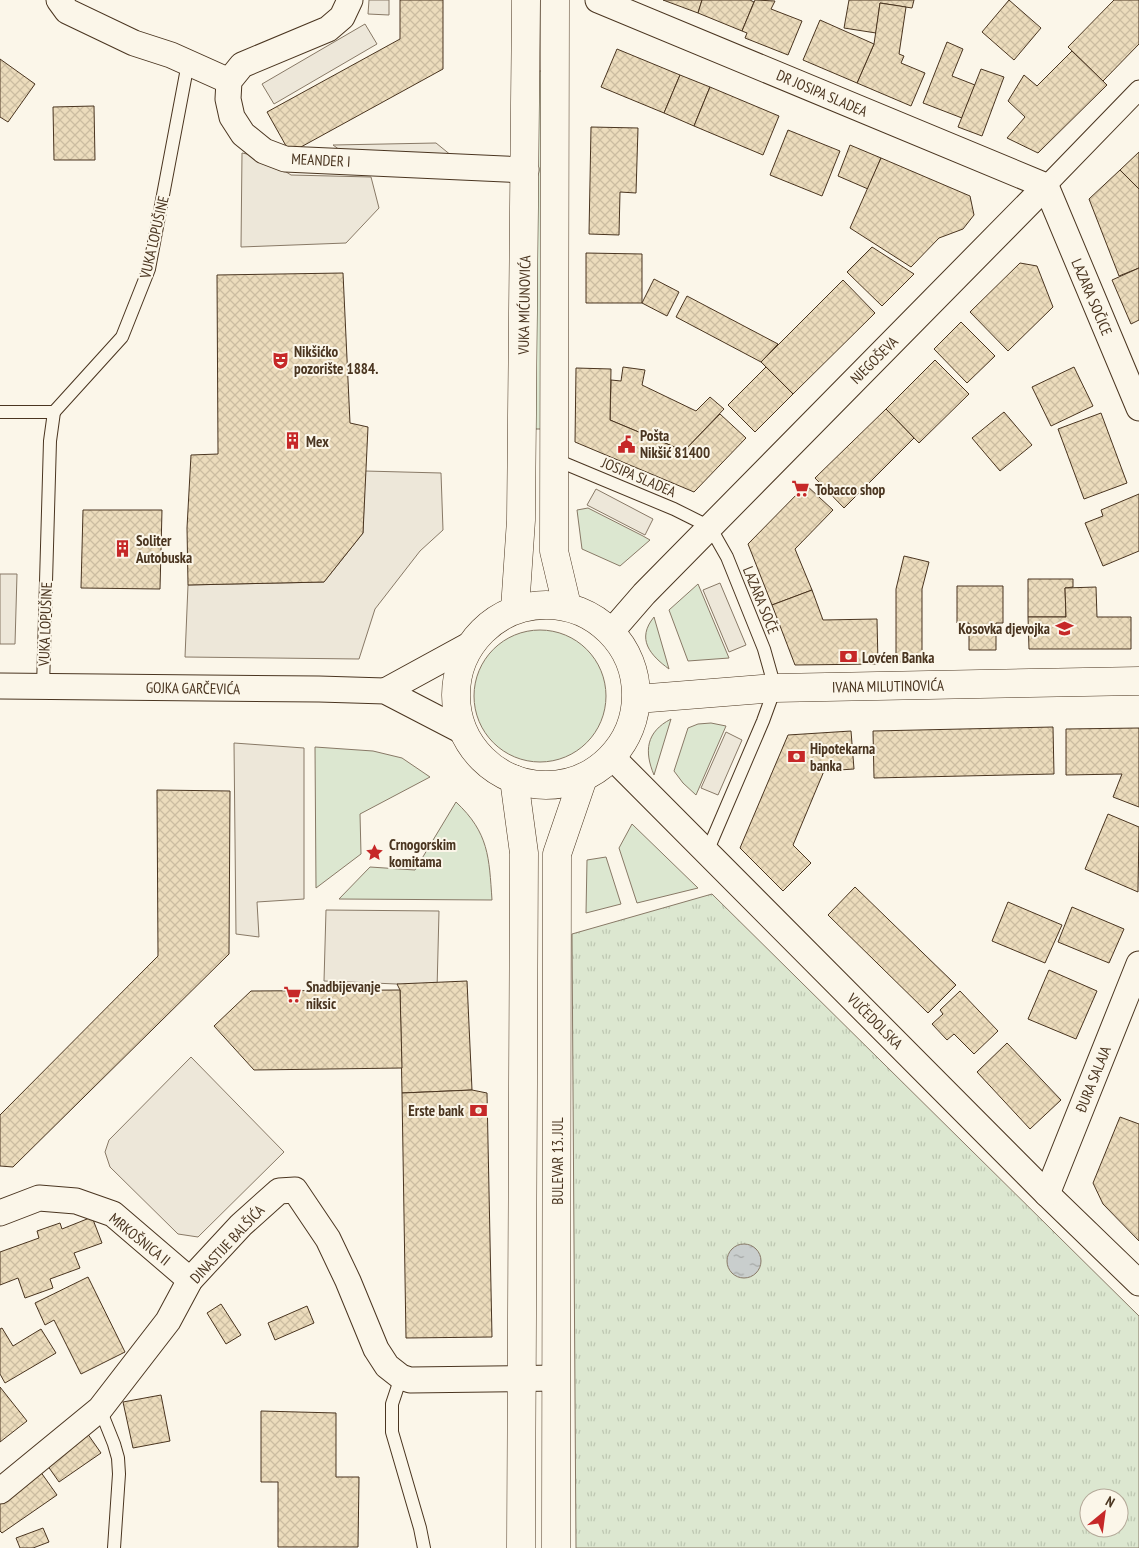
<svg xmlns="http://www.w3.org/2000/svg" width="1139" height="1548" viewBox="0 0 1139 1548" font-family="'PT Sans Narrow',sans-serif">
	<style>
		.grass { fill: #dce7d0; stroke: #887966 }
		.park { fill: url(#park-tufts); stroke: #887966; fill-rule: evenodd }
		.parking { fill: #ede7d9; stroke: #887966 }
		.water { fill: url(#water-ripples); stroke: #887966 }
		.building { fill: url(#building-cross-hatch); stroke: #4a3520 }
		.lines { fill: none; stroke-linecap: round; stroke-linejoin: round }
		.service-casing { stroke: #4a3520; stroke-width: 14 }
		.pedestrian-casing { stroke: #4a3520; stroke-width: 21 }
		.minor-casing { stroke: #4a3520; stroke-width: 27 }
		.tertiary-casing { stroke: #4a3520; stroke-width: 29 }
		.secondary-casing { stroke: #4a3520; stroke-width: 29 }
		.service { stroke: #fbf6e9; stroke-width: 12 }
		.pedestrian { stroke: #fbf6e9; stroke-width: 19 }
		.minor { stroke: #fbf6e9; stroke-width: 25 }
		.tertiary { stroke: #fbf6e9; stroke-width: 28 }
		.secondary { stroke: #fbf6e9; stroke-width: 28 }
		.labels { text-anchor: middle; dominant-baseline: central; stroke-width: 4; stroke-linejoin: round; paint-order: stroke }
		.street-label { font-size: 15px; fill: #4a3520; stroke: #fbf6e9 }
		.poi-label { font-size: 15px; font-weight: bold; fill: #4a3520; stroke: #fbf6e9; text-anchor: start }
	</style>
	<defs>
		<pattern id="park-tufts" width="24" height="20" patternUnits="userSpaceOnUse" patternTransform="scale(1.25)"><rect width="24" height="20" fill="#dce7d0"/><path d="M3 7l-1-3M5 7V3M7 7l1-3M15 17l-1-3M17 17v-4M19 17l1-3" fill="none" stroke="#bec7b2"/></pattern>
		<pattern id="water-ripples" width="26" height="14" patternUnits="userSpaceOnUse" patternTransform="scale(1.25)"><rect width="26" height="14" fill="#c9cecd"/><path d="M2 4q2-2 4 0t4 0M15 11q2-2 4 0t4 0" fill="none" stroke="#a5a8a6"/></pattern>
		<pattern id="building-cross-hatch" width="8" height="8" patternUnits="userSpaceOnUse" patternTransform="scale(1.25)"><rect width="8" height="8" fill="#ecdcbc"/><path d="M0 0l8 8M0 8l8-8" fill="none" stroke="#ccbda1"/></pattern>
	</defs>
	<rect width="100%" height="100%" fill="#fbf6e9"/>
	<g class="grass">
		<path d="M 539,71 L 546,71 L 541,429 L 534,429 Z"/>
		<path d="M 588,508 L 643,536 L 650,540 L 620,566 L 582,549 L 577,510 Z"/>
		<path d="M 698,584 L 729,658 L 688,661 L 669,610 Z"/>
		<path d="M 654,617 L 669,669 C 650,655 636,639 654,617 Z"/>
		<circle cx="540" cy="696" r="66"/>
		<path d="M 671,719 L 654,775 C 644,751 646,732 671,719 Z"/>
		<path d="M 711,723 L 726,726 L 696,795 L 683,783 L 674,771 L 688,728 L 698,724 Z"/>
		<path d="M 315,747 L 373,751 L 402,758 L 430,777 L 360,814 L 361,854 L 316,888 Z"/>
		<path d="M 456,802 C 489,833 489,857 492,900 L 339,899 L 370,867 L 415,870 Z"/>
		<path d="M 632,824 L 698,888 L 637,903 L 619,848 Z"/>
		<path d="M 606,857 L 621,904 L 586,913 L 587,860 Z"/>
	</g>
	<path class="park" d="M 712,894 L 1139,1316 L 1139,1548 L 576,1548 L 572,934 ZM 1089,1498 L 1119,1498 L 1119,1528 L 1089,1528 Z"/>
	<g class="parking">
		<path d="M 369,0 L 389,0 L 389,15 L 368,14 Z"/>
		<path d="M 365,24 L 377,44 L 274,104 L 262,84 Z"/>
		<path d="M 436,143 L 452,156 L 351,158 L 333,145 Z"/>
		<path d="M 242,153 L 262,157 L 291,175 L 371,177 L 379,208 L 346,243 L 241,247 Z"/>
		<path d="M 365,471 L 441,473 L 443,530 L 420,551 L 375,609 L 359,659 L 185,657 L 188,585 L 324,582 L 363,533 Z"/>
		<path d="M 596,489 L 653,519 L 645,535 L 587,505 Z"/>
		<path d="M 0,574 L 17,574 L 15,644 L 0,644 Z"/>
		<path d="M 720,583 L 746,645 L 729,652 L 703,590 Z"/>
		<path d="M 726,732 L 742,740 L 718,795 L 701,788 Z"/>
		<path d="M 234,743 L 304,748 L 304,899 L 257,902 L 259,937 L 236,934 Z"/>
		<path d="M 326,910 L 439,911 L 437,990 L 397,984 L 324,981 Z"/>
		<path d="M 191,1057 L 284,1152 L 198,1237 L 178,1234 L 110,1167 L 105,1152 L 109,1140 Z"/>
	</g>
	<circle class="water" cx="744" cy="1261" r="17"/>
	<g class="building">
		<path d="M 400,0 L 443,0 L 443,69 L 290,153 L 267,112 L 400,39 Z"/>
		<path d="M 663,0 L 702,0 L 698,13 Z"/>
		<path d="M 702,0 L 750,0 L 754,2 L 742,31 L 698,13 Z"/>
		<path d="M 755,0 L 775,1 L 771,9 L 802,21 L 788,55 L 745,38 L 747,33 L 742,31 Z"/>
		<path d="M 849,0 L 914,0 L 912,8 L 880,3 L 876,33 L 844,28 Z"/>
		<path d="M 1009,0 L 1041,28 L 1014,60 L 982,32 Z"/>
		<path d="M 1114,0 L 1139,0 L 1139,44 L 1103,81 L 1068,47 Z"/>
		<path d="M 880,3 L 906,7 L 899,54 L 904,56 L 901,63 L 925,73 L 911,106 L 857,83 L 874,44 Z"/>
		<path d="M 820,20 L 874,44 L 857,83 L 803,60 Z"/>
		<path d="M 947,42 L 963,49 L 952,76 L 975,85 L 962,118 L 923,103 Z"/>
		<path d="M 617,49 L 680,75 L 664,113 L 601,87 Z"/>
		<path d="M 1072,51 L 1107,85 L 1038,153 L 1007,138 L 1025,117 L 1008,101 L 1024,75 L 1037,86 Z"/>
		<path d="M 0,59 L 35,84 L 8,122 L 0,117 Z"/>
		<path d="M 981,69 L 1004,77 L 982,136 L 958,127 Z"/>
		<path d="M 680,75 L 710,87 L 694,126 L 664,113 Z"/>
		<path d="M 710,87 L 779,116 L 763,155 L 694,126 Z"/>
		<path d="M 94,106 L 95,160 L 54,160 L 53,107 Z"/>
		<path d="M 591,127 L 638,128 L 636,193 L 620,192 L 619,235 L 589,234 Z"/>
		<path d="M 788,130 L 840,151 L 822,196 L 770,175 Z"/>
		<path d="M 850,145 L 881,158 L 868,189 L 838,176 Z"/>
		<path d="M 1139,152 L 1139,189 L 1120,170 Z"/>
		<path d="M 881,158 L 970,196 L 974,215 L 963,229 L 939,238 L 911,267 L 850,228 Z"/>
		<path d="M 1120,170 L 1139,189 L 1139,268 L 1119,276 L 1089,199 Z"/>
		<path d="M 872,247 L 914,274 L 882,306 L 847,272 Z"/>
		<path d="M 586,253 L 642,254 L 642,303 L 586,303 Z"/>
		<path d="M 1020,263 L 1037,266 L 1053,307 L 1008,351 L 970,312 Z"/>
		<path d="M 1139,268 L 1139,320 L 1131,324 L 1112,280 Z"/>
		<path d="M 343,273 L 350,423 L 368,427 L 363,533 L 324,582 L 188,585 L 187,528 L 191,455 L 218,454 L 217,275 Z"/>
		<path d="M 654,279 L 679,292 L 667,316 L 642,303 Z"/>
		<path d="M 843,280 L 875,313 L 793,394 L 761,362 Z"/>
		<path d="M 687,296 L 778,344 L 761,362 L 676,317 Z"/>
		<path d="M 961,322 L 995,356 L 967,383 L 934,349 Z"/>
		<path d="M 935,360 L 969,394 L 919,443 L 886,409 Z"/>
		<path d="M 623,367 L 645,370 L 642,385 L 696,411 L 710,397 L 724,409 L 684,451 L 610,420 L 611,380 L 621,381 Z"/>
		<path d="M 766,367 L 793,394 L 755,432 L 728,405 Z"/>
		<path d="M 1074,367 L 1093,406 L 1051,426 L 1032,387 Z"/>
		<path d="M 576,368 L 611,369 L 610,420 L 684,451 L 720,414 L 746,438 L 694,492 L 575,442 Z"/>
		<path d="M 886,409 L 914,438 L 844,508 L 815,478 Z"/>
		<path d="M 1004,412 L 1032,445 L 1000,471 L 972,438 Z"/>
		<path d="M 1101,413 L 1127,483 L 1084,499 L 1058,429 Z"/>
		<path d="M 806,485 L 833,510 L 795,549 L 812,590 L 772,605 L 748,544 Z"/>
		<path d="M 1139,494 L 1139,551 L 1103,566 L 1085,523 L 1103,516 L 1101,510 Z"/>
		<path d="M 83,510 L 162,510 L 160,589 L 81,588 Z"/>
		<path d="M 904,556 L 929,562 L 922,589 L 922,662 L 896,662 L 896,589 Z"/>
		<path d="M 1028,579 L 1073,579 L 1073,587 L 1065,588 L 1066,617 L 1028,617 Z"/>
		<path d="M 957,586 L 1003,586 L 1003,623 L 996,623 L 996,650 L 969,650 L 969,623 L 957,623 Z"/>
		<path d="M 1096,587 L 1097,617 L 1131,617 L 1131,649 L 1029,649 L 1028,617 L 1066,617 L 1065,588 Z"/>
		<path d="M 812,590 L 823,620 L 877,619 L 878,664 L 795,665 L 772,605 Z"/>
		<path d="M 1053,727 L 1054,774 L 874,778 L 873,731 Z"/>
		<path d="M 1139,728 L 1139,807 L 1113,797 L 1122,774 L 1066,775 L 1066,729 Z"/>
		<path d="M 851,731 L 854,769 L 824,771 L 793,845 L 811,863 L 783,891 L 740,848 L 788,735 Z"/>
		<path d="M 157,790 L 230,791 L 229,954 L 13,1167 L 0,1166 L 0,1115 L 158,956 Z"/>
		<path d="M 1108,814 L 1139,827 L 1138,892 L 1085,869 Z"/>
		<path d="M 855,887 L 956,985 L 928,1013 L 828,915 Z"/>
		<path d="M 1008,902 L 1062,925 L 1045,963 L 992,941 Z"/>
		<path d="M 1072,907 L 1124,929 L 1109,963 L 1058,942 Z"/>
		<path d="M 1049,970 L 1097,991 L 1076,1039 L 1028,1019 Z"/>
		<path d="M 467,981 L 472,1090 L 402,1093 L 400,990 L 397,984 Z"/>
		<path d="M 400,990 L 402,1068 L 254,1070 L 214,1026 L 251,991 Z"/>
		<path d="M 960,991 L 998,1031 L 974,1054 L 954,1034 L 947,1040 L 932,1024 L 943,1014 L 940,1010 Z"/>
		<path d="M 1007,1043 L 1061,1100 L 1030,1129 L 977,1072 Z"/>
		<path d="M 472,1090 L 487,1093 L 492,1337 L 406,1338 L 402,1093 Z"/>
		<path d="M 1120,1117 L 1139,1124 L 1139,1241 L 1103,1204 L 1093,1183 Z"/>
		<path d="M 92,1217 L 102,1243 L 74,1253 L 80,1268 L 50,1279 L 53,1288 L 25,1298 L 18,1278 L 0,1285 L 0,1252 L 39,1238 L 37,1231 L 60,1223 L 62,1229 Z"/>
		<path d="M 88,1277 L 125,1352 L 81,1374 L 54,1320 L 45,1325 L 35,1303 Z"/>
		<path d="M 221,1304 L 241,1335 L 226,1344 L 207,1313 Z"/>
		<path d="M 307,1306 L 314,1323 L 275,1340 L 268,1323 Z"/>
		<path d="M 2,1328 L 13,1346 L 41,1329 L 56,1353 L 5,1383 L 0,1374 L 0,1329 Z"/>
		<path d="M 0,1387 L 27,1421 L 0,1442 Z"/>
		<path d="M 161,1395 L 170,1441 L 133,1448 L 123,1402 Z"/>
		<path d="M 261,1411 L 336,1413 L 336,1477 L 359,1477 L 358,1547 L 278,1547 L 278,1482 L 261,1482 Z"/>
		<path d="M 87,1433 L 101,1453 L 59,1482 L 45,1462 Z"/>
		<path d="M 40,1471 L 57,1495 L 2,1533 L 0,1531 L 0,1499 Z"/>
		<path d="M 43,1528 L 49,1542 L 33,1548 L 20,1548 L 16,1538 Z"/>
	</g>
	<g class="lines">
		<defs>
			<g id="service">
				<path d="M 0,412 L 54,412 L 50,441 L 43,687"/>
				<path d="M 54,412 L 122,337 L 149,269 L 188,63"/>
				<path d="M 554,459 L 674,509 L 710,527 L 727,557 L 764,649 L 775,688 L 763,721 L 707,852"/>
				<path d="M 401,1377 L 392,1404 L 392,1432 L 420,1528 L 424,1548"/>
				<path d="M 100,1409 L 114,1444 L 118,1458 L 119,1474 L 114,1548"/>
			</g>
			<path id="pedestrian" d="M 1046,186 L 1139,90"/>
			<g id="minor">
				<path d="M 59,0 L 67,11 L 134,43 L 171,55 L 229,81"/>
				<path d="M 350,0 L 342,17 L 328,29 L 242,65 L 229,81 L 228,99 L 232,117 L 243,134 L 264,151 L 285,159 L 526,170"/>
				<path d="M 598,0 L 1046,186"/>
				<path d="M 1046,186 L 1139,408"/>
				<path d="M 611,632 L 644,594 L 1046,186"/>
				<path d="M 0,686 L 319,689 L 385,691 L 464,732"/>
				<path d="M 385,691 L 471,644"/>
				<path d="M 612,757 L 1047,1194 L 1139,1283"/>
				<path d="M 1047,1194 L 1139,964"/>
				<path d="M 0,1213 L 39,1198 L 76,1201 L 113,1214 L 190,1280"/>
				<path d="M 0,1491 L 100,1409 L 168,1321 L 190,1280 L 241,1225 L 279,1191 L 295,1190 L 328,1239 L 348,1281 L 376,1349 L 387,1366 L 401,1377 L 410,1380 L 556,1378"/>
			</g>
			<path id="tertiary" d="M 637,699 L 775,688 L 1139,681"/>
			<g id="secondary">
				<path d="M 555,0 L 554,551 L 567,606"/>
				<circle cx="546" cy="695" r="90"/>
				<path d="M 515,609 L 521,520 L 526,0"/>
				<path d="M 514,779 L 524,853 L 521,1548"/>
				<path d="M 556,1548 L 557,854 L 583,778"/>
			</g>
		</defs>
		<use href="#service" class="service-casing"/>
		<use href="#pedestrian" class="pedestrian-casing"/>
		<use href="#minor" class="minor-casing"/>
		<use href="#tertiary" class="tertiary-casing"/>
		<use href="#secondary" class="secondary-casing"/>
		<use href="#service" class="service"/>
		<use href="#pedestrian" class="pedestrian"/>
		<use href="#minor" class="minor"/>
		<use href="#tertiary" class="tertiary"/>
		<use href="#secondary" class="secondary"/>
	</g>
	<defs>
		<symbol id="theatre-bare" viewBox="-9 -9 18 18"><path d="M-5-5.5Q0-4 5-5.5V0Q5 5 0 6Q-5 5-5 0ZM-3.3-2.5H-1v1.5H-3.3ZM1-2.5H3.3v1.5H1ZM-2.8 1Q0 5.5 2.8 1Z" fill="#c62828" stroke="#fbf6e9" stroke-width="2.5" paint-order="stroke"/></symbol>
		<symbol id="building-bare" viewBox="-9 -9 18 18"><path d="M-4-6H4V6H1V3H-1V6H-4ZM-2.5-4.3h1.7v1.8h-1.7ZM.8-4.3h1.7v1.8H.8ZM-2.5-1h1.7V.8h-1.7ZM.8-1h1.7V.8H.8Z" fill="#c62828" stroke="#fbf6e9" stroke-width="2.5" paint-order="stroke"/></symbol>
		<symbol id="civic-bare" viewBox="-9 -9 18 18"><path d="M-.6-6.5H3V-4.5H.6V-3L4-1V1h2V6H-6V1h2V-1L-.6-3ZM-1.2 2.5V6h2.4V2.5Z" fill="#c62828" stroke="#fbf6e9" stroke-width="2.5" paint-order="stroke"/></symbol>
		<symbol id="supermarket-bare" viewBox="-9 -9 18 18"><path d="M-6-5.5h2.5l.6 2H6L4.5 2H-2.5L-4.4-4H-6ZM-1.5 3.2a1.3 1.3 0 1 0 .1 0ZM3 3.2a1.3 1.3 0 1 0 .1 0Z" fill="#c62828" stroke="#fbf6e9" stroke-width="2.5" paint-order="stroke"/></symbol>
		<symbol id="school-bare" viewBox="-9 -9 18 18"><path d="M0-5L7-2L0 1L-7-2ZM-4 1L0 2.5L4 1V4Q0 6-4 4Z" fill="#c62828" stroke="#fbf6e9" stroke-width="2.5" paint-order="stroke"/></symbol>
		<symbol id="bank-bare" viewBox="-9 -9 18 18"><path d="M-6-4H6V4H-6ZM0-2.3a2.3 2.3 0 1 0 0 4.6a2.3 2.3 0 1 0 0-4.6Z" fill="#c62828" stroke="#fbf6e9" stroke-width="2.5" paint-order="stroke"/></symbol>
		<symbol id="sight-bare" viewBox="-9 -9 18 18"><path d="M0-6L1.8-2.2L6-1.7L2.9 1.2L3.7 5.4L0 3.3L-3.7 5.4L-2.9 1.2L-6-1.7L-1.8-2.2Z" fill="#c62828" stroke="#fbf6e9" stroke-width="2.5" paint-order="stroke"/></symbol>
	</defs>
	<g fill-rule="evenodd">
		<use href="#theatre-bare" x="268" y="348" width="25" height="25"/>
		<use href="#building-bare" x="280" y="428" width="25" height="25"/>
		<use href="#civic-bare" x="614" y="432" width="25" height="25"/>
		<use href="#supermarket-bare" x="788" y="476" width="25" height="25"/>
		<use href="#building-bare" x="110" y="536" width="25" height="25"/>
		<use href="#school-bare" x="1052" y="616" width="25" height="25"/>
		<use href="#bank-bare" x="836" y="644" width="25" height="25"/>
		<use href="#bank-bare" x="784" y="744" width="25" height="25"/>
		<use href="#sight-bare" x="362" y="840" width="25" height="25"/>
		<use href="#supermarket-bare" x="280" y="982" width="25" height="25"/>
		<use href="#bank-bare" x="466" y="1098" width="25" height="25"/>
	</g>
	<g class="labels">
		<g class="street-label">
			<text transform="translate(822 93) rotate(23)">DR JOSIPA SLADEA</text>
			<text transform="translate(321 160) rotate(3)">MEANDER I</text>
			<text transform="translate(154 237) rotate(-77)">VUKA LOPUŠINE</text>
			<text transform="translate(1092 297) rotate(67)">LAZARA SOČICE</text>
			<text transform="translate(524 305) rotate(-89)">VUKA MIĆUNOVIĆA</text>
			<text transform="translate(874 360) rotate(-45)">NJEGOŠEVA</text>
			<text transform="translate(639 477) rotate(23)">JOSIPA SLADEA</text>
			<text transform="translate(761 600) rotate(68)">LAZARA SOČE</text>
			<text transform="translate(45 624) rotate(-88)">VUKA LOPUŠINE</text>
			<text transform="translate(888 686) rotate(-1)">IVANA MILUTINOVIĆA</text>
			<text transform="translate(193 688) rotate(1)">GOJKA GARČEVIĆA</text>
			<text transform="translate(875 1021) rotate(45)">VUČEDOLSKA</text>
			<text transform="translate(1093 1079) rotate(-68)">ĐURA SALAJA</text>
			<text transform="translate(557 1161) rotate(-90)">BULEVAR 13. JUL</text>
			<text transform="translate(140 1239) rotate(39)">MRKOŠNICA II</text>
			<text transform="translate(227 1244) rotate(-47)">DINASTIJE BALŠIĆA</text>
		</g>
		<g class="poi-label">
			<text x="294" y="351">Nikšićko<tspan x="294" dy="17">pozorište 1884.</tspan></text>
			<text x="640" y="435">Pošta<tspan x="640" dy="17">Nikšić 81400</tspan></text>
			<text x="306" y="441">Mex</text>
			<text x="815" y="489">Tobacco shop</text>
			<text x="136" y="540">Soliter<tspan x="136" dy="17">Autobuska</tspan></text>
			<text x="1050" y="628" text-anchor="end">Kosovka djevojka</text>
			<text x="862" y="657">Lovćen Banka</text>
			<text x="810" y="748">Hipotekarna<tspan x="810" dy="17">banka</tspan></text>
			<text x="389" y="844">Crnogorskim<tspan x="389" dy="17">komitama</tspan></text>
			<text x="306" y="986">Snadbijevanje<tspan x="306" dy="17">niksic</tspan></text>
			<text x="464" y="1110" text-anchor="end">Erste bank</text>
		</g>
	</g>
	<g transform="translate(1104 1513) rotate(29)"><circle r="24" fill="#fbf6e9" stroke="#b4a999"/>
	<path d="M0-4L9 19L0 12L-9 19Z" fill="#c62828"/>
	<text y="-8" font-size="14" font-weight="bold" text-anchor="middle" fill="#4a3520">N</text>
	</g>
</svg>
